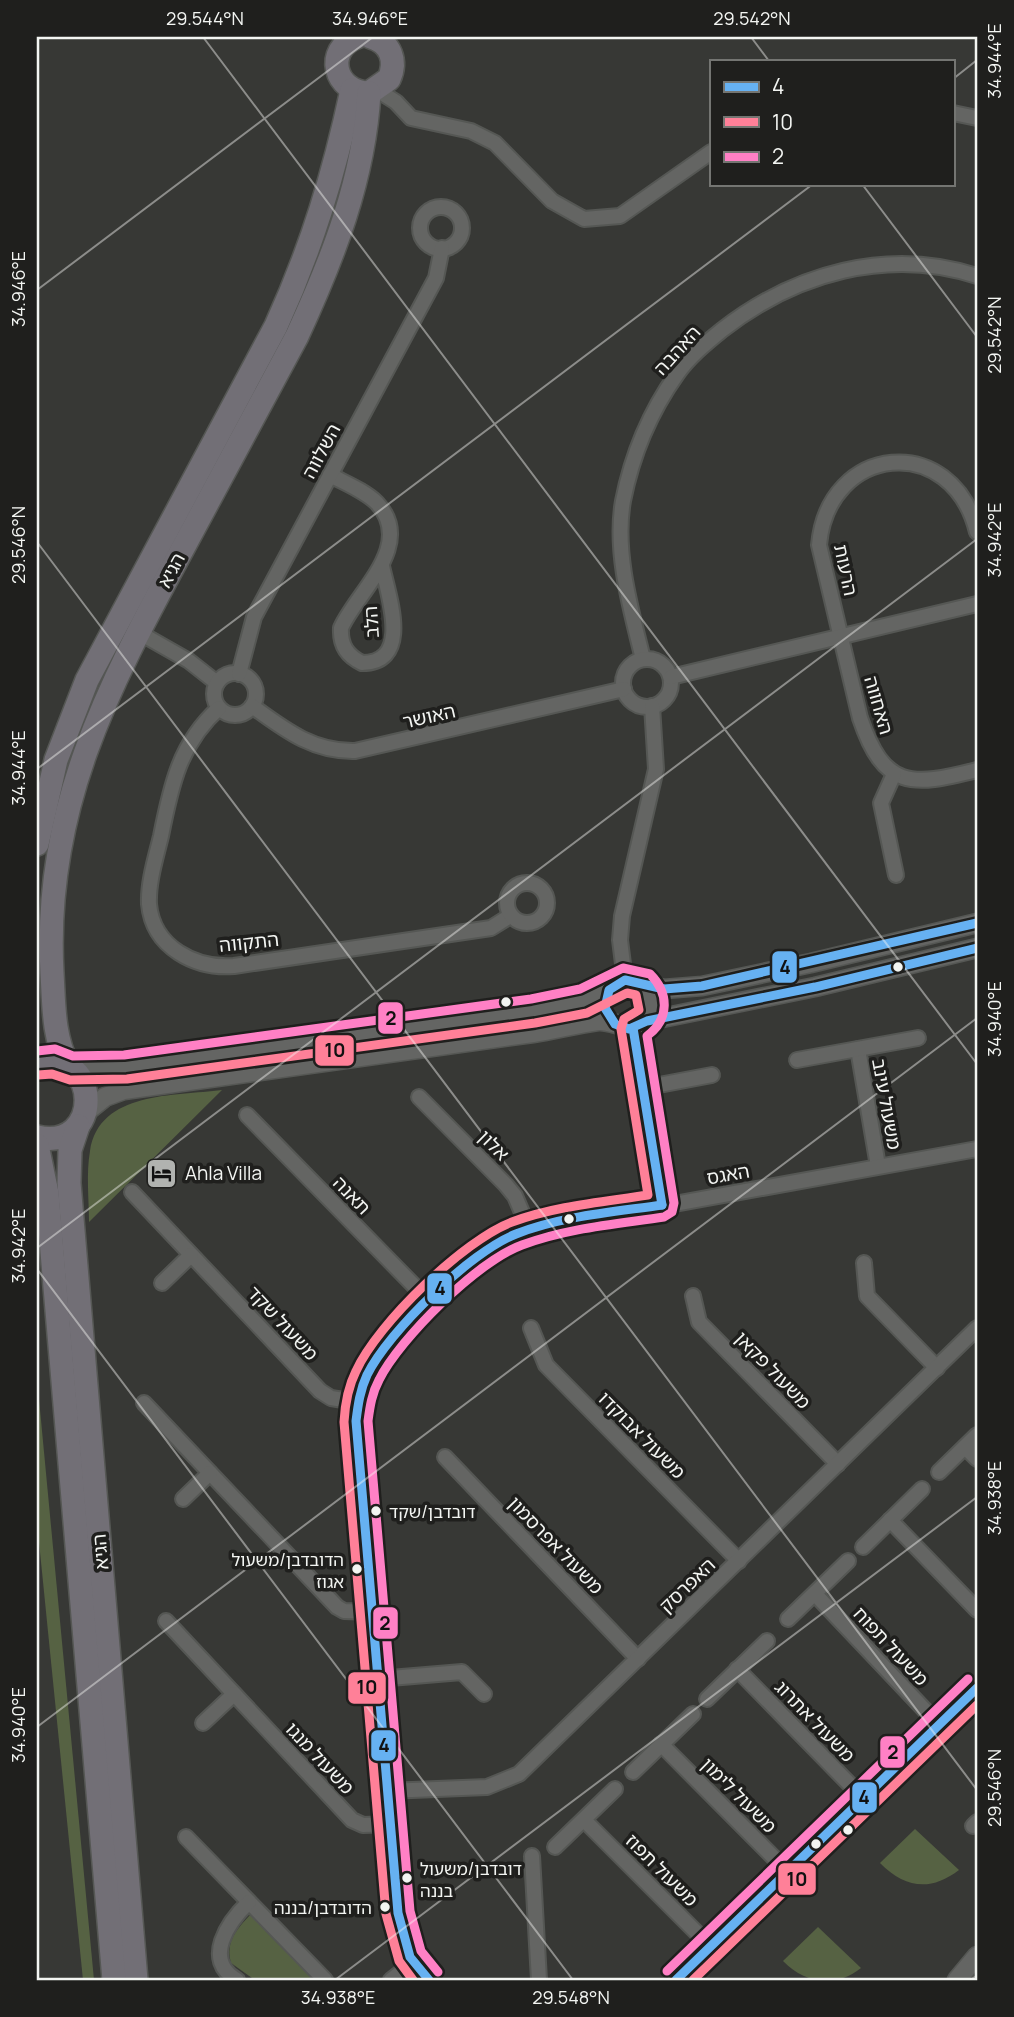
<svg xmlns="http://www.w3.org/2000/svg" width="1014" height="2017" viewBox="0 0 1014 2017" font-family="Manrope,'Noto Sans Hebrew',sans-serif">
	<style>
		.green { fill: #566243 }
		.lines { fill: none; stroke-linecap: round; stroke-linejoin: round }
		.minor-casing { stroke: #555754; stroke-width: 18 }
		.tertiary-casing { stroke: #555754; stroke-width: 21 }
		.trunk-casing { stroke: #555754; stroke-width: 26 }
		.minor { stroke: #646563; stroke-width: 14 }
		.tertiary { stroke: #646563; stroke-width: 18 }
		.trunk { stroke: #726f76; stroke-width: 23 }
		.bus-1-casing { stroke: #1f1f1d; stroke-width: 14 }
		.bus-2-casing { stroke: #1f1f1d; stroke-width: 14 }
		.bus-3-casing { stroke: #1f1f1d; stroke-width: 14 }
		.bus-1 { stroke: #66b1f2; stroke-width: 9 }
		.bus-2 { stroke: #ff8098; stroke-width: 9 }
		.bus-3 { stroke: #ff80c5; stroke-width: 9 }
		.ticks { fill: none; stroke: #f3f5f2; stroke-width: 2; stroke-opacity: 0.45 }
		.bus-dot { fill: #f3f5f2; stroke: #1f1f1d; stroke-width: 2.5 }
		.labels { text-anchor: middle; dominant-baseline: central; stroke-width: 7; stroke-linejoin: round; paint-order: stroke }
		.bus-label { font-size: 17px; fill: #f3f5f2; stroke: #1f1f1d; text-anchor: start }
		.street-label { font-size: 19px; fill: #f3f5f2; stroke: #1f1f1d }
		.poi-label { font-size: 19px; fill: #f3f5f2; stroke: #1f1f1d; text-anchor: start }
		.line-badge { stroke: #1f1f1d; stroke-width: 2.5 }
		.pale-badge-label { font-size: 19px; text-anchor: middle; font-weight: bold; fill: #111 }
		.neatline { fill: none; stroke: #f3f5f2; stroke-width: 2.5 }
		.ticks-label { font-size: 18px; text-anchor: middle; fill: #f3f5f2 }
	</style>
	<rect width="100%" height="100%" fill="#373835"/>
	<g class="green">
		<path d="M 222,1090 L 89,1222 C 89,1198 86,1174 90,1151 C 99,1091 175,1096 222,1090 Z"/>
		<path d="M 37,1378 L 94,1980 L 83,1980 L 37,1522 Z"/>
		<path d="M 915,1829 L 959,1870 C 930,1892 905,1888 880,1863 Z"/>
		<path d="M 250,1915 L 314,1980 L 252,1978 L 231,1963 C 225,1942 236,1930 250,1915 Z"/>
		<path d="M 818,1927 L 861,1968 C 836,1988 805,1984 783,1961 Z"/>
	</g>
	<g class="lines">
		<defs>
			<g id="minor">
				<path d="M 377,90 L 396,102 L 411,118 L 471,131 L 495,143 L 552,201 L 584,219 L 620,216 L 711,152"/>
				<path d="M 953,113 L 977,118"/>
				<circle cx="441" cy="228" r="21"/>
				<path d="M 330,475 C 345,483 365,491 377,503 C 416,545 357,592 341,628 C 340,645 347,656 362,663 C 413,663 388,595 382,566"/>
				<path d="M 977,532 C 952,431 828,444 819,545 L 860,718 C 884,789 911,787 977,770"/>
				<path d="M 138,632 L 189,661 L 217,683"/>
				<path d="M 643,659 C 631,610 614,552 623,501 C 632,455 650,412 677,374 C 689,357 706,343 722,330 C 795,273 888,247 977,276"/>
				<circle cx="647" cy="683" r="24"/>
				<circle cx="235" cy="694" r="21"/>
				<path d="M 239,674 L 254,617 L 436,278 L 442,248"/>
				<path d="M 671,677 L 977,604"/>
				<path d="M 252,706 C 285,730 313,752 355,751 L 624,689"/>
				<path d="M 219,708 C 180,743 171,785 161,836 C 156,857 148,882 149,904 C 153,948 196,969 234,966 L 491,928 L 510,916"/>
				<path d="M 894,774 L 881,803 L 896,875"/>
				<circle cx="527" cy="903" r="20"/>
				<path d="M 625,980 L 620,940 L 622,916 L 656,769 L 652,706"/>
				<path d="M 633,1028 L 662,1205"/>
				<path d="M 858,1049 L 878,1166"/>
				<path d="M 797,1060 L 918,1038"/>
				<path d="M 643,1088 L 712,1075"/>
				<path d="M 419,1097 L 506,1185 L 515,1196 L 529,1229"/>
				<path d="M 247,1115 L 430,1302"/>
				<path d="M 132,1192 L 320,1391 L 331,1398 L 356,1402"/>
				<path d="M 864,1263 L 867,1296 L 937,1368"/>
				<path d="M 162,1283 L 191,1255"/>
				<path d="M 693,1296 L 699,1322 L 838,1464"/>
				<path d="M 531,1328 L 546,1365 L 739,1561"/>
				<path d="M 144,1403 L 337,1607 L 344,1611 L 372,1612"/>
				<path d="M 965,1447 L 977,1459"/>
				<path d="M 445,1457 L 638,1659"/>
				<path d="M 939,1472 L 977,1435"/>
				<path d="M 183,1499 L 210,1473"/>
				<path d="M 890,1520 L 977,1610"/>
				<path d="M 863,1547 L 922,1489"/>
				<path d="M 815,1594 L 939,1725"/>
				<path d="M 788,1619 L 848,1561"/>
				<path d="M 166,1621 L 352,1820 L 363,1825 L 390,1824"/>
				<path d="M 737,1669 L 864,1799"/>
				<path d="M 378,1679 L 462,1672 L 484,1694"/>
				<path d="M 707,1699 L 767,1641"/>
				<path d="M 203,1723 L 234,1694"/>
				<path d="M 661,1744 L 789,1873"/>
				<path d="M 633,1772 L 693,1714"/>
				<path d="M 387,1791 L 487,1787 L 519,1774 L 977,1328"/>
				<path d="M 584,1820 L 712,1948"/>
				<path d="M 973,1826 L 977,1822"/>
				<path d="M 186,1837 L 325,1980"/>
				<path d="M 555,1847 L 615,1789"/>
				<path d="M 532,1856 L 539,1980"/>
				<path d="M 237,1980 C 202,1960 228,1922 249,1902"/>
				<path d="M 391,1980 L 414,1962"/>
				<path d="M 429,1980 L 410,1957 L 398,1913 L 355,1414 C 357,1389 365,1370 380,1351 L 478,1255 L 515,1233 L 977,1149"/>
				<path d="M 676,1980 L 977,1688"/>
			</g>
			<g id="tertiary">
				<path d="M 647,1021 L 815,987 L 977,948"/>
				<path d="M 71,1068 L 131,1066 L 543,1009 L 588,999 L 625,980 L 664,989 L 702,986 L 811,963 L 977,923"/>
				<path d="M 85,1113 L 105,1097 L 124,1090 L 533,1033 C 554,1030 576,1024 598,1021 C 616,1019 647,1044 653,1008 C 655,998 650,991 643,984"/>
				<path d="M 957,1980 L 977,1956"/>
			</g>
			<g id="trunk">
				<path d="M 357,37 C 324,50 334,92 369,93 L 389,79 C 397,61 391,43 371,37"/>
				<path d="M 37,844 L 56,760 L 87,680 L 276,326 C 312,247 334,174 352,90"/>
				<path d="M 37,1063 C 102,1048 103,1152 37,1137"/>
				<path d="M 68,1066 C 53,1036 54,1006 52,973 C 43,810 107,689 182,550 C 220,479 259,407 297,336 C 333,258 364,179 369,93"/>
				<path d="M 78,1126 L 70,1150 L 69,1183 L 136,1980"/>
				<path d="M 37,1145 L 47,1193 L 114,1980"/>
			</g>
		</defs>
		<use href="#minor" class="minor-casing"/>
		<use href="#tertiary" class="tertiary-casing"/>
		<use href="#trunk" class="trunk-casing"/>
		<use href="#minor" class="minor"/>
		<use href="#tertiary" class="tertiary"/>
		<use href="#trunk" class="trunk"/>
		<defs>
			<g id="bus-1">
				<path d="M 977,923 L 702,986 L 664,989 L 625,980 L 609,990 L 605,1008 L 615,1024 L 629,1029 L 647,1021 L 815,987 L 977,948"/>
				<path d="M 633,1028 L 662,1205"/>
				<path d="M 429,1980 L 410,1957 L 398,1913 L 356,1421 C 358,1405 360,1390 367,1375 C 389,1331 470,1252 516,1234 C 562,1216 614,1212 662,1205"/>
				<path d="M 676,1980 L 977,1688"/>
			</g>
			<g id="bus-2">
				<path d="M 38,1075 L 52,1074 L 70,1080 L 127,1079 L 535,1023 L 587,1013 L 627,993 L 636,995 L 639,1010 L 624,1019 L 621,1029 L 648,1195 C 603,1202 555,1206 512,1222 C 464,1240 378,1323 356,1371 C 348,1387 345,1404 344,1422 L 386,1914 L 399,1961 L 413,1980"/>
				<path d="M 693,1980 L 977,1705"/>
			</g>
			<g id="bus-3">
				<path d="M 37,1051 L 55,1049 L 73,1056 L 124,1055 L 531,999 L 580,989 L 623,968 L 650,974 C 669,993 670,1019 647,1036 L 674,1203 L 672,1212 L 664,1217 C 617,1224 567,1228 522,1245 C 478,1261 400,1338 379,1380 C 372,1393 370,1406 368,1421 L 410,1911 L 421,1951 L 438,1972"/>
				<path d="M 667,1971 L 968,1679"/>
			</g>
		</defs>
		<use href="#bus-1" class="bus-1-casing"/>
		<use href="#bus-2" class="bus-2-casing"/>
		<use href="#bus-3" class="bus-3-casing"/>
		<use href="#bus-1" class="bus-1"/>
		<use href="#bus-2" class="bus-2"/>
		<use href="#bus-3" class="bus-3"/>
	</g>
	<path class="ticks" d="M 203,37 L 977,1064M 751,37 L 769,61M 953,79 L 977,60M 862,184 L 977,337M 37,290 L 373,37M 37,542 L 977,1790M 37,769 L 813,184M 37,1248 L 977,539M 37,1269 L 573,1980M 37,1727 L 977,1018M 335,1980 L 977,1497M 971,1980 L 977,1975"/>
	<defs>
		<symbol id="hotel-square" viewBox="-11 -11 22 22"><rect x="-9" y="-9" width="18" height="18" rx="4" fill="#b1b3b0" stroke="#1f1f1d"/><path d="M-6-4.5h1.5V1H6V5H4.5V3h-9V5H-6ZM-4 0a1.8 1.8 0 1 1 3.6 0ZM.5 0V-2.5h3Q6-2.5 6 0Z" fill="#111"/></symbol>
	</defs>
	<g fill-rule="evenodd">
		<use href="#hotel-square" x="144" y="1156" width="35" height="35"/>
	</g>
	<g class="bus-dot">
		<circle cx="898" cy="967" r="6"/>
		<circle cx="506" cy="1002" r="6"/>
		<circle cx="569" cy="1219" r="6"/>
		<circle cx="376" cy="1511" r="6"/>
		<circle cx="357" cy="1569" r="6"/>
		<circle cx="848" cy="1830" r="6"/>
		<circle cx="816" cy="1844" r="6"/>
		<circle cx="407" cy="1878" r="6"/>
		<circle cx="385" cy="1907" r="6"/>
	</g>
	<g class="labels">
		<g class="bus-label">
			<text x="389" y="1511">דובדבן/שקד</text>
			<text x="344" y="1559" text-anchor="end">הדובדבן/משעול<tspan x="344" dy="22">אגוז</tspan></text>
			<text x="420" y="1868">דובדבן/משעול<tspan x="420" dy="22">בננה</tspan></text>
			<text x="372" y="1907" text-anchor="end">הדובדבן/בננה</text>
		</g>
		<g class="street-label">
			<text transform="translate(677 350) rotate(-48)">האהבה</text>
			<text transform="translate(321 451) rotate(-62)">השלווה</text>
			<text transform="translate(171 570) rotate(-62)">הגיא</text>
			<text transform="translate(846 570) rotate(78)">הרעות</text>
			<text transform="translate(371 622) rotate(-94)">הלב</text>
			<text transform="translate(879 705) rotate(74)">האחווה</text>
			<text transform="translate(429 716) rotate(-13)">האושר</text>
			<text transform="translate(249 942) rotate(-6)">התקווה</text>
			<text transform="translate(887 1104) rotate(80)">משעול עינב</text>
			<text transform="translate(494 1145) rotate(45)">אלון</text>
			<text transform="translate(728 1174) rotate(-10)">האגס</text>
			<text transform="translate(352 1195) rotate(46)">תאנה</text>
			<text transform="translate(283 1323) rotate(47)">משעול שקד</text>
			<text transform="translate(773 1370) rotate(46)">משעול פקאן</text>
			<text transform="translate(642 1435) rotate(45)">משעול אבוקדו</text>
			<text transform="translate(556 1545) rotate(46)">משעול אפרסמון</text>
			<text transform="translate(100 1552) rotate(-95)">הגיא</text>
			<text transform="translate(687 1585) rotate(-44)">האפרסק</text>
			<text transform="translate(891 1646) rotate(47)">משעול תפוח</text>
			<text transform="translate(815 1721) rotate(46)">משעול אתרוג</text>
			<text transform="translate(320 1758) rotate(47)">משעול מנגו</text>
			<text transform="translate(739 1795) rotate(45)">משעול לימון</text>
			<text transform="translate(662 1870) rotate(45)">משעול תפוז</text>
		</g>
		<g class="poi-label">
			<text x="185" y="1173">Ahla Villa</text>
		</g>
	</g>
	<g class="line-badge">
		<rect x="771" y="950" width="27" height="34" rx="7" fill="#66b1f2"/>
		<rect x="377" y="1001" width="27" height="34" rx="7" fill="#ff80c5"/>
		<rect x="314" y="1034" width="41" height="33" rx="7" fill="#ff8098"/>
		<rect x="426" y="1272" width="27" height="33" rx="7" fill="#66b1f2"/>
		<rect x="372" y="1606" width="27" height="34" rx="7" fill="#ff80c5"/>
		<rect x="347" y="1671" width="40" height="34" rx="7" fill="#ff8098"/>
		<rect x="370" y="1729" width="27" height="33" rx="7" fill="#66b1f2"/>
		<rect x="879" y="1735" width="27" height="34" rx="7" fill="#ff80c5"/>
		<rect x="851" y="1781" width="27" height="33" rx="7" fill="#66b1f2"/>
		<rect x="777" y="1862" width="40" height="34" rx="7" fill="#ff8098"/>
	</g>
	<g class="pale-badge-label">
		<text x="785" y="974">4</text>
		<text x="391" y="1025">2</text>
		<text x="335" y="1057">10</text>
		<text x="440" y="1295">4</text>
		<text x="385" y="1630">2</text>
		<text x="367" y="1694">10</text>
		<text x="384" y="1752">4</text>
		<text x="893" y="1759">2</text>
		<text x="864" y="1804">4</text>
		<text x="797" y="1886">10</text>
	</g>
	<rect width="1014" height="2017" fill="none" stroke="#1f1f1d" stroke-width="77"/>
	<rect x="710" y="60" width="245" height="126" fill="#1f1f1d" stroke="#747572" stroke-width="2"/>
	<rect x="724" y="82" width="35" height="10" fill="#66b1f2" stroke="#747572" stroke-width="2"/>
	<text x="772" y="94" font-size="21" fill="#f3f5f2">4</text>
	<rect x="724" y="117" width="35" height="10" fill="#ff8098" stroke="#747572" stroke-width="2"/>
	<text x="772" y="130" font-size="21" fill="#f3f5f2">10</text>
	<rect x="724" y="152" width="35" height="10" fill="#ff80c5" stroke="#747572" stroke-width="2"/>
	<text x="772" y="164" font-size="21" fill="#f3f5f2">2</text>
	<rect x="38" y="38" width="938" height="1941" class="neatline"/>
	<g class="ticks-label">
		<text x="205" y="25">29.544°N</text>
		<text x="370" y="25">34.946°E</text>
		<text x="752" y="25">29.542°N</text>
		<text transform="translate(995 61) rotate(-90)" y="6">34.944°E</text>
		<text transform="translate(19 289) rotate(-90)" y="6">34.946°E</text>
		<text transform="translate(995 335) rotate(-90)" y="6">29.542°N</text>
		<text transform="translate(995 540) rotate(-90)" y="6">34.942°E</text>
		<text transform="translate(19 545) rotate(-90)" y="6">29.546°N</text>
		<text transform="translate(19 768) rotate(-90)" y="6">34.944°E</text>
		<text transform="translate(995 1019) rotate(-90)" y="6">34.940°E</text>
		<text transform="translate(19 1246) rotate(-90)" y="6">34.942°E</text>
		<text transform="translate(995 1498) rotate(-90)" y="6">34.938°E</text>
		<text transform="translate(19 1725) rotate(-90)" y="6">34.940°E</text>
		<text transform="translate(995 1788) rotate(-90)" y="6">29.546°N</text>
		<text x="338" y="2004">34.938°E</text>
		<text x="571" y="2004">29.548°N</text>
	</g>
</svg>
